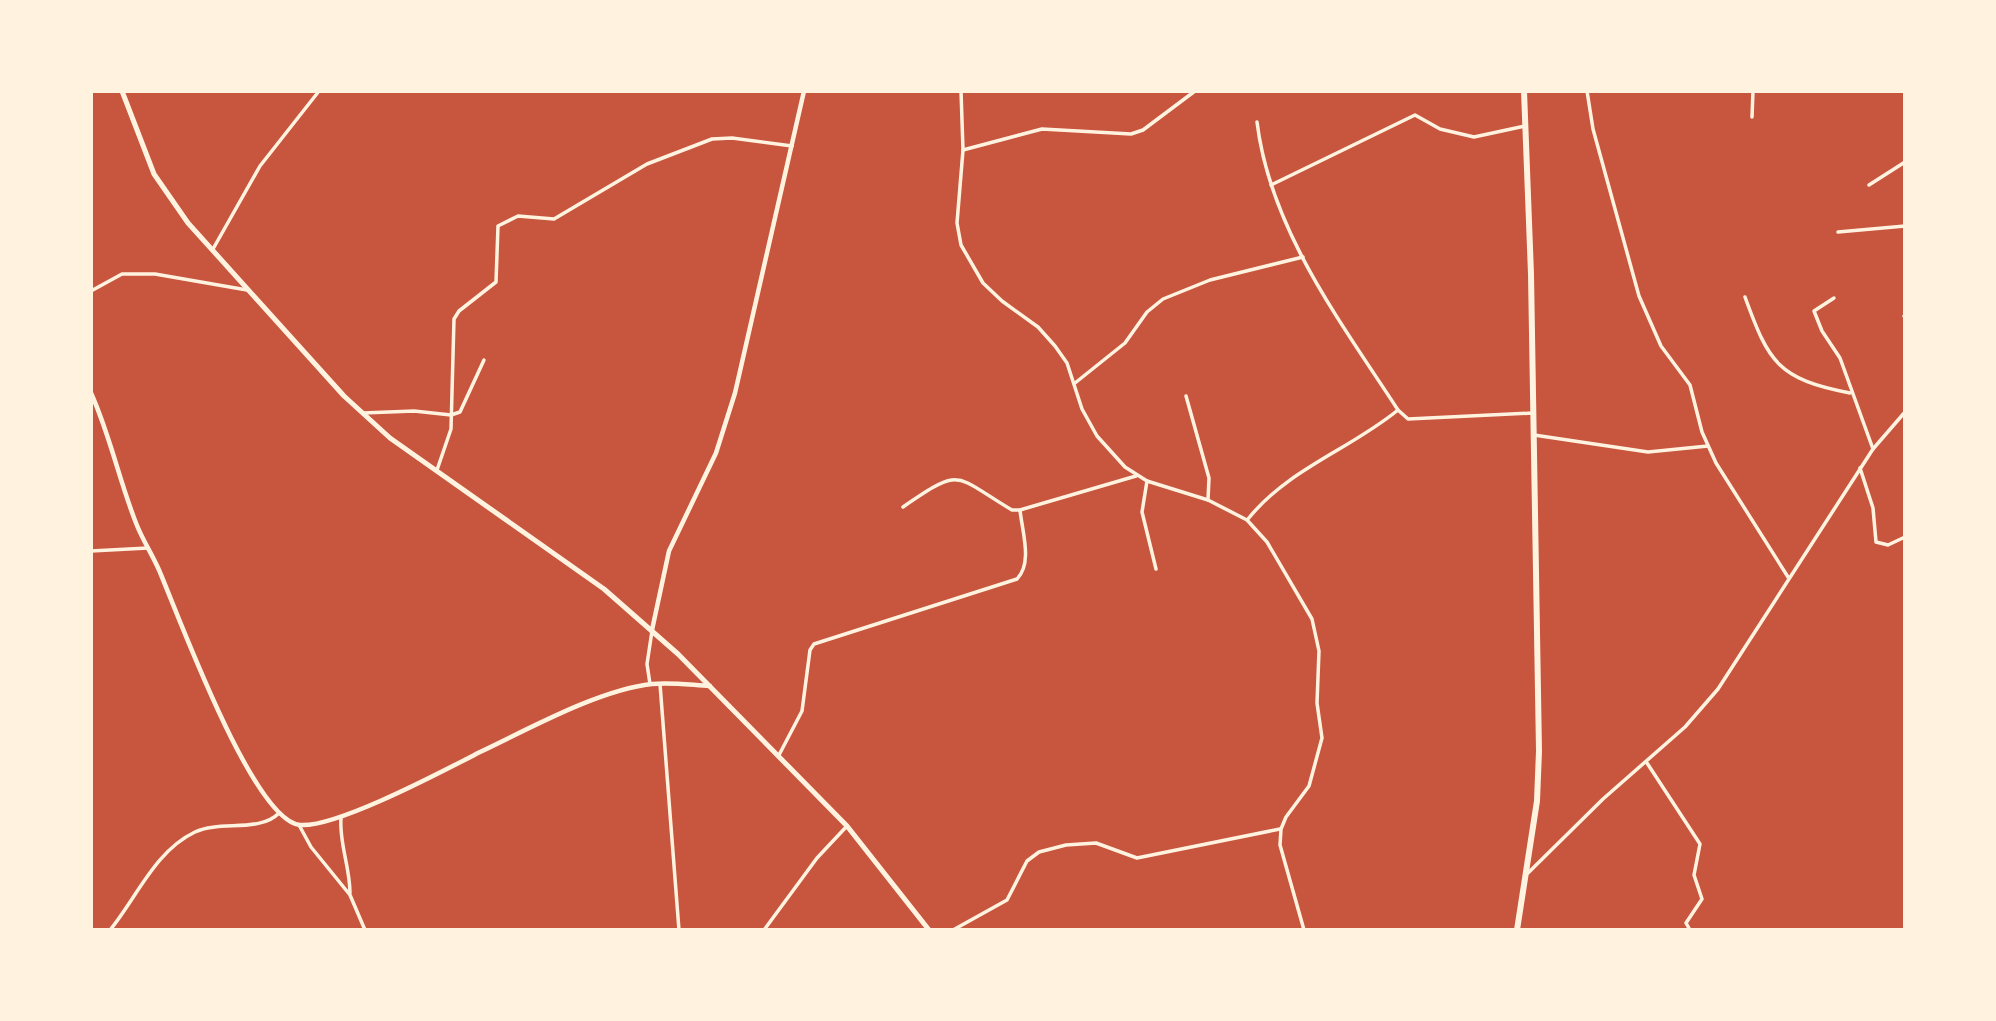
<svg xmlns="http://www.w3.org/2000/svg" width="1996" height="1021" viewBox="0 0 1996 1021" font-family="Montserrat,sans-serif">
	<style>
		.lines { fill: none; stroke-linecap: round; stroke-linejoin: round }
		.minor { stroke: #fff3e0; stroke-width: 3.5 }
		.tertiary { stroke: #fff3e0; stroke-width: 4.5 }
		.secondary { stroke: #fff3e0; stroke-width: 5 }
		.primary { stroke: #fff3e0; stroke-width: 6 }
	</style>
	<rect width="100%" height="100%" fill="#c8553d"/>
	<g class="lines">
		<g class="minor">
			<path d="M 961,91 L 963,150 L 957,223 L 961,245 L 983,283 L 1002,301 L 1038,327 L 1055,346 L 1067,363 L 1082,409 L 1097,436 L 1125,467 L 1147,481 L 1208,500 L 1247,520 L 1267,542 L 1312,619 L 1319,651 L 1317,703 L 1322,738 L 1309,786 L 1286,817 L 1281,829 L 1280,845 L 1304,930"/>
			<path d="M 1587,91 L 1593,129 L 1639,296 L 1661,346 L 1690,385 L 1702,432 L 1716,463 L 1788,577"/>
			<path d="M 1752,117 L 1753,91"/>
			<path d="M 1257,122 C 1270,229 1340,321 1398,410 L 1408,419 L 1533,413"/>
			<path d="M 963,150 L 1042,129 L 1131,134 L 1143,130 L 1195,91"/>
			<path d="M 1271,185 L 1415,115 L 1440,129 L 1474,137 L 1525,126"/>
			<path d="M 1869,185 L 1905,162"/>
			<path d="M 1838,232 L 1905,226"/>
			<path d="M 213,249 L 260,166 L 319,91"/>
			<path d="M 91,291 L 122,274 L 155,274 L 247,290"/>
			<path d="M 1745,297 C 1769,363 1778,379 1850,393"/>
			<path d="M 1834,298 L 1814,311 L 1822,331 L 1840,358 L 1873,449"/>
			<path d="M 1904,316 L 1905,318"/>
			<path d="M 1075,383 L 1125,343 L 1147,312 L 1163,299 L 1210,280 L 1303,257"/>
			<path d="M 1186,396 L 1209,478 L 1208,500"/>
			<path d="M 363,413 L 414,411 L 451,415 L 460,412 L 484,360"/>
			<path d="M 1534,435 L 1648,452 L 1708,446"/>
			<path d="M 1860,468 L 1873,508 L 1876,542 L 1888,545 L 1905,537"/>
			<path d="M 437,470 L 451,429 L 454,319 L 459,311 L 496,282 L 498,226 L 518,216 L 554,219 L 647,164 L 712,139 L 732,138 L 792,146"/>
			<path d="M 1147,481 L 1142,512 L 1156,569"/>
			<path d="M 903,507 C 963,466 953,475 1012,510 L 1020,510 L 1136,476"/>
			<path d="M 1248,519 C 1288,469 1349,450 1398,410"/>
			<path d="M 91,551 L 148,548"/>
			<path d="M 650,684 L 647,664 L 652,631"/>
			<path d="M 660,684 L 679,930"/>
			<path d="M 779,755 L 802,711 L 810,650 L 814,644 L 1017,579 C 1033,563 1022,531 1020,510"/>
			<path d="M 1647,763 L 1700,844 L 1694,875 L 1702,899 L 1686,923 L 1690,930"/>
			<path d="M 341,818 C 339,843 350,867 350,893"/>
			<path d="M 299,825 L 311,847 L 350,895 L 365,930"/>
			<path d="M 1528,873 L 1603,799 L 1685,727 L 1718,689 L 1873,449 L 1905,412"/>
			<path d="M 110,930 C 137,897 155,851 195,832 C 220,820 260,833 279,813"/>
			<path d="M 764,930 L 817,858 L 847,826"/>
			<path d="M 953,930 L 1007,900 L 1027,861 L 1039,852 L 1066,845 L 1096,843 L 1137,858 L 1280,829"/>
		</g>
		<g class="tertiary">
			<path d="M 91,393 C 110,435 119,480 136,523 C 142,539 152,554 159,570 C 178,614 253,821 300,825 C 336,828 443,771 480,752 C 529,729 598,690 652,684 C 670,682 691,685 710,686"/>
			<path d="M 652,630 L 669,551 L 716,453 L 735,393 L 804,91"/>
		</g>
		<path class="secondary" d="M 122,91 L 154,174 L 188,223 L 344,396 L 390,438 L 604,589 L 678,654 L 847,826 L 929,930"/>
		<path class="primary" d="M 1517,930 L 1537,801 L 1539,751 L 1531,274 L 1524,91"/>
	</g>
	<rect width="1996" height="1021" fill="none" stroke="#fff3e0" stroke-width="186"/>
</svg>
